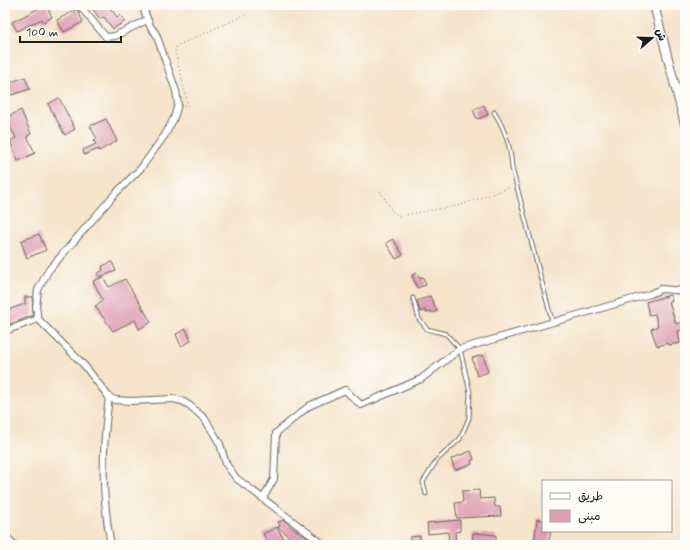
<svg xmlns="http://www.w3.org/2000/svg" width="690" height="550" viewBox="0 0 690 550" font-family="Mynerve,'Playpen Sans Arabic',sans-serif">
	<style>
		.building { fill: #dfa0b5 }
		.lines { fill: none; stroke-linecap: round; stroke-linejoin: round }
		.service-casing { stroke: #686259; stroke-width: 5 }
		.minor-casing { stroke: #686259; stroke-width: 8 }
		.secondary-casing { stroke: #686259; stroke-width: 10 }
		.path { stroke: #686259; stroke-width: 1; stroke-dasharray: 1 3; stroke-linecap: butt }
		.service { stroke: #fff; stroke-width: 3 }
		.minor { stroke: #fff; stroke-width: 6 }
		.secondary { stroke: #fff; stroke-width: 8 }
	</style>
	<rect width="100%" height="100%" fill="#fdfcf7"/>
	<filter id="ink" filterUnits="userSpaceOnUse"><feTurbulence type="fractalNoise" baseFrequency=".025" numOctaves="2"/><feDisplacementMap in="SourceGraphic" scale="8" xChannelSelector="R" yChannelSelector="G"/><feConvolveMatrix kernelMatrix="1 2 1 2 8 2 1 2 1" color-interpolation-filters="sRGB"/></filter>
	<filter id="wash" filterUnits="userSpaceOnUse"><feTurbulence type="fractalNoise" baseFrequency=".012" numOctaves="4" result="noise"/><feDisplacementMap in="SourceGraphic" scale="16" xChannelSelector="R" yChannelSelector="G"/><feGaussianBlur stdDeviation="0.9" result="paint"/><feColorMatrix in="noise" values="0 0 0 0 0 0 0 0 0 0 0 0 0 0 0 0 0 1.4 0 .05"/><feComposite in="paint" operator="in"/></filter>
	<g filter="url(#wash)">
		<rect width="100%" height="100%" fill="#f5e3ca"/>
		<g id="blocks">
			<g class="building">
				<path d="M 46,5 L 52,17 L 43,22 L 42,19 L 17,31 L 12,22 Z"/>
				<path d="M 95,5 L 108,5 L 117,17 L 120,15 L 125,21 L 113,29 L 104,17 L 100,19 L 92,8 Z"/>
				<path d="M 77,9 L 83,22 L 64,32 L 57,20 Z"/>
				<path d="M 25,77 L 30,89 L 5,97 L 5,89 L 10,87 L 9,83 Z"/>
				<path d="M 59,98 L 75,129 L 65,135 L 48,104 Z"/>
				<path d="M 484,105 L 488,115 L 477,119 L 473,110 Z"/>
				<path d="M 21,110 L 31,134 L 27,136 L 35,153 L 18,161 L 10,141 L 16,138 L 5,118 Z"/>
				<path d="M 106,119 L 117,141 L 99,151 L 98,149 L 84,155 L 83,150 L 96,144 L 94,141 L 97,139 L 90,126 Z"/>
				<path d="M 39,234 L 46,250 L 27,258 L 21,241 Z"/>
				<path d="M 393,239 L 403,255 L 396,259 L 386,243 Z"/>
				<path d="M 112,262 L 116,271 L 100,277 L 97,274 L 103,270 L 102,266 Z"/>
				<path d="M 417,273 L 419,278 L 423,277 L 426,285 L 417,288 L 412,275 Z"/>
				<path d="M 103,277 L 109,287 L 125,279 L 151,322 L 139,329 L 135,320 L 113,331 L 95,306 L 103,300 L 93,281 Z"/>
				<path d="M 670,295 L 672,302 L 669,302 L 676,324 L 682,322 L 684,330 L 678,331 L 680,343 L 669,345 L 668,343 L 657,346 L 651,329 L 658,326 L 657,323 L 655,314 L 649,315 L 646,302 Z"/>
				<path d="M 430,296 L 437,311 L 432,313 L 431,311 L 426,313 L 425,310 L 420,312 L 417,301 Z"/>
				<path d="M 25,297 L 33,297 L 33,316 L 26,317 L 26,318 L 8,325 L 5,311 L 25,304 Z"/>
				<path d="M 186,329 L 191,341 L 181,346 L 176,334 Z"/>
				<path d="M 483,355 L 488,372 L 477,376 L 472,358 Z"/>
				<path d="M 471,451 L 474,459 L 471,461 L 472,464 L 455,470 L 451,459 Z"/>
				<path d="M 479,490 L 480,499 L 494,498 L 495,507 L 500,507 L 501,516 L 457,518 L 455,503 L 463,502 L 462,491 Z"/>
				<path d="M 537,519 L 543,520 L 543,531 L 551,531 L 548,545 L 534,545 Z"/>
				<path d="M 284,520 L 290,526 L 317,545 L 298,545 L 278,527 L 280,526 L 278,522 Z"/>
				<path d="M 460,520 L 460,531 L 455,532 L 456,545 L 449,545 L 448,532 L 428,534 L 427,523 Z"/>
				<path d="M 277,527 L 287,545 L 269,545 L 263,534 Z"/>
				<path d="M 473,533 L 496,535 L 496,545 L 472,545 Z"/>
				<path d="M 420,536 L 421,545 L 410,545 L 410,537 Z"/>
			</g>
		</g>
	</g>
	<g filter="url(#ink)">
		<use href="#blocks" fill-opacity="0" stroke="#686259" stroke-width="1"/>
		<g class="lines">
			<defs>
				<g id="service">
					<path d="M 494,112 C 505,129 511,148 512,168 L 552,321"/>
					<path d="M 413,298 L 419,319 L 427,329 L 446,334 L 460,349 L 470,392 L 469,418 L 460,439 L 437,460 L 423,482 L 426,494"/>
				</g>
				<g id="minor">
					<path d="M 79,5 L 106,37 L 115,36 L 147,20"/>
					<path d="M 142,5 L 150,26 L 156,34 L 176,91 L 178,104 L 174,118 L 165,135 L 141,168 L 114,195 L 48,271 L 38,290 L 36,307 L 38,319 L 84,365 L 109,397 L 115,400 L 131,401 L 173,399 L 182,401 L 189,405 L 205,419 L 220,444 L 226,464 L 236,478 L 324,545"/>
					<path d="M 5,331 L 38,319"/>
					<path d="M 109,397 C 102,449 101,493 111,545"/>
					<path d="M 263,498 L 274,479 L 276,433 L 309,406 L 345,390 L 361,405 L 421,379 L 460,349 L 650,294 L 661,289 L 685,291"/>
					<path d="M 5,536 L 15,545"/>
				</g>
				<path id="secondary" d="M 654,5 L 685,124"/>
			</defs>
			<use href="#service" class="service-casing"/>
			<use href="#minor" class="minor-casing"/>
			<use href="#secondary" class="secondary-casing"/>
			<g class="path">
				<path d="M 184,106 L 186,107 L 188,105 L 175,50 L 178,45 L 245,15"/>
				<path d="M 380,191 L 392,211 L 399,216 L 461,205 L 511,187"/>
			</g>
			<use href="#service" class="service"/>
			<use href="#minor" class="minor"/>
			<use href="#secondary" class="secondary"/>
		</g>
	</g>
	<rect width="690" height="550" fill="none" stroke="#fdfcf7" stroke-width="20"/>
	<rect x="542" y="480" width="130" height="52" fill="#fdfcf7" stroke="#a3a29f"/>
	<rect x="550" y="493" width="20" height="6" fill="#ffffff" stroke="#a3a29f"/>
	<text x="578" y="500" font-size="12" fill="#1c1c1c">طريق</text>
	<rect x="550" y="510" width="20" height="12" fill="#dfa0b5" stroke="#a3a29f"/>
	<text x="578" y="520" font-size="12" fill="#1c1c1c">مبنى</text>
	<g transform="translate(652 38) rotate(70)" stroke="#fdfcf7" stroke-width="3" paint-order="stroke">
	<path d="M0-3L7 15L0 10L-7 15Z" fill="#1c1c1c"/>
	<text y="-6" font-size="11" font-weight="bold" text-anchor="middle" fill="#1c1c1c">ش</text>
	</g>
	<path d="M20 36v6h101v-6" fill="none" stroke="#1c1c1c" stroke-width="2"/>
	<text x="26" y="36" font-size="12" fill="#1c1c1c" stroke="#fdfcf7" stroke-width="3" paint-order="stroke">100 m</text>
</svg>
